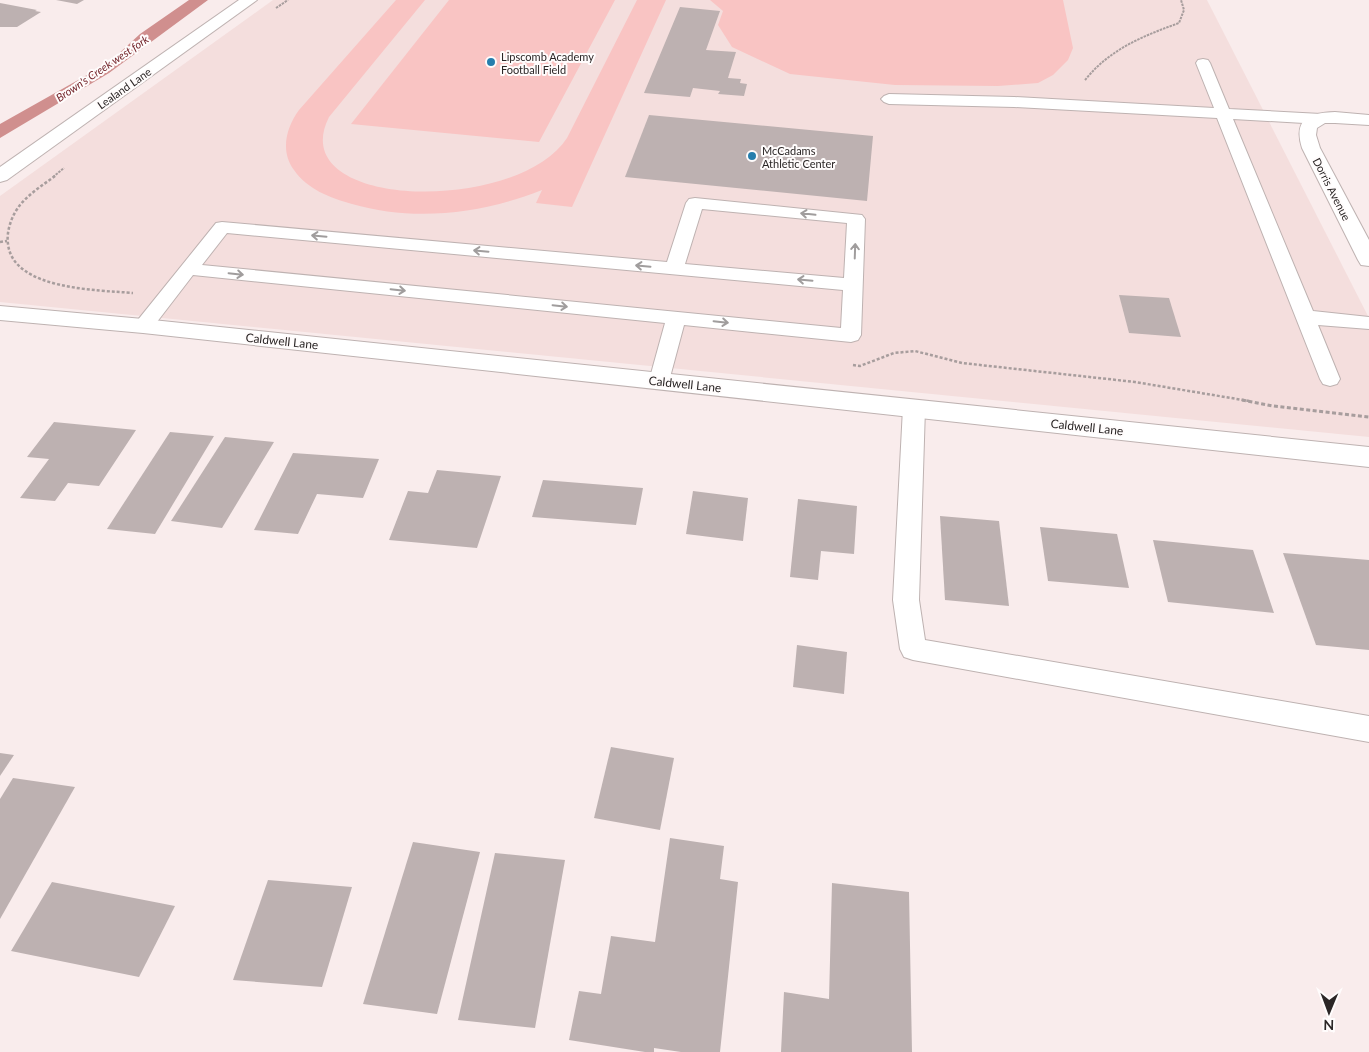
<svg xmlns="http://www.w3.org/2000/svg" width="1369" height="1052" viewBox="0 0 1369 1052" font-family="Lato,sans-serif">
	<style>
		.built { fill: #f4dedd }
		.green { fill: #f9c4c3 }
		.water { fill: #d08f8e }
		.building { fill: #bdb1b1 }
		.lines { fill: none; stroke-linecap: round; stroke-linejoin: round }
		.service-casing { stroke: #beb2b1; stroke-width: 2 }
		.minor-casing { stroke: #beb2b1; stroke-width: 2 }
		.tertiary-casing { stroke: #beb2b1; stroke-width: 2 }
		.path-far2 { stroke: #a79d9d; stroke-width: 2; stroke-dasharray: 2.5 1; stroke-linecap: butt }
		.path-far1 { stroke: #a79d9d; stroke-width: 2.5; stroke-dasharray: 3 2; stroke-linecap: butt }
		.path { stroke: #a79d9d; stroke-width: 3; stroke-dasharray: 4 2.5; stroke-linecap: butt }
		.service { fill: #fff; fill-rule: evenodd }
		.minor { fill: #fff; fill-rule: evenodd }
		.tertiary { fill: #fff; fill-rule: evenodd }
		.oneway { stroke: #a09d9d }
		.poi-dot { fill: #267ead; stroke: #fffcfc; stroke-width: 2 }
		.labels { text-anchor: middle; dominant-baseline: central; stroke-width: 4; stroke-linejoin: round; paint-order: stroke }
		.far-poi-label { font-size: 11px; fill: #2b2626; stroke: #fffcfc; text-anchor: start }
		.far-water-label { font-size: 11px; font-style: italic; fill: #722329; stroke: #fffcfc }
		.far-street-label { font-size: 11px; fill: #2b2626; stroke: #fffcfc }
		.street-label { font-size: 12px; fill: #2b2626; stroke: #fffcfc }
	</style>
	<rect width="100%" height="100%" fill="#f9ecec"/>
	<path class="built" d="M 273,0 L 1207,0 L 1369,318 L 1369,437 L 0,302 L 0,196 Z"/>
	<g class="green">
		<path d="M 396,0 L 425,0 L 329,117 C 282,210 517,215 567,138 L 637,0 L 666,0 L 572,207 L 536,203 L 542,190 C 482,214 414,222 352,204 C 330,198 307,189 294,170 C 280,151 286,128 299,110 Z"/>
		<path d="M 449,0 L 615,0 L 539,142 L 351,124 Z"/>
		<path d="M 710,0 L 1063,0 L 1073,48 L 1068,60 L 1053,75 L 1038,83 L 998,86 L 895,85 L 790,74 L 732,47 L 718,25 L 723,11 Z"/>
	</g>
	<path class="water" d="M 189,0 L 208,0 L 109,73 L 0,138 L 0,124 L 87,75 L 116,56 L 140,34 Z"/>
	<g class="building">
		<path d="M 56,0 L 84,0 L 77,4 Z"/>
		<path d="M 0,3 L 37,10 L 35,11 L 41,12 L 17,27 L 0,27 Z"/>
		<path d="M 680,7 L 720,11 L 706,50 L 736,52 L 728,78 L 741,79 L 740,83 L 747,84 L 744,96 L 718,94 L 720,91 L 693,88 L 690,97 L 644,93 Z"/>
		<path d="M 649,115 L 873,136 L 867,201 L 625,177 Z"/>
		<path d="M 1119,295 L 1169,298 L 1181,337 L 1129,333 Z"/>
		<path d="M 54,422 L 136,430 L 99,486 L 68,483 L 55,501 L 20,498 L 49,459 L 27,457 Z"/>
		<path d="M 170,432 L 214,436 L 155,534 L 107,529 Z"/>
		<path d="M 225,437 L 274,442 L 222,528 L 171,521 Z"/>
		<path d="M 293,453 L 379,459 L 363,498 L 317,494 L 298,534 L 254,530 Z"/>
		<path d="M 437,470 L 501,476 L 477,548 L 389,540 L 408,491 L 428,493 Z"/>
		<path d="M 543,480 L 643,488 L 636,525 L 532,517 Z"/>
		<path d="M 693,491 L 748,498 L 743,541 L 686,534 Z"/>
		<path d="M 798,499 L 857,506 L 854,554 L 821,551 L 818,580 L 790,577 Z"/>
		<path d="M 940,516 L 999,521 L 1009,606 L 945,600 Z"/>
		<path d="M 1040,527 L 1117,534 L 1129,588 L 1048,581 Z"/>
		<path d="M 1153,540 L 1253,550 L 1274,613 L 1168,602 Z"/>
		<path d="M 1283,553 L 1369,560 L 1369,650 L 1316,645 Z"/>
		<path d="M 797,645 L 847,652 L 844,694 L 793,687 Z"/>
		<path d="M 611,747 L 674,758 L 660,830 L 594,818 Z"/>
		<path d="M 0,753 L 14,755 L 0,776 Z"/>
		<path d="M 13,778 L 75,787 L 0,919 L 0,799 Z"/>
		<path d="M 670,838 L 724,846 L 720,879 L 738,882 L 720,1052 L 681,1052 L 654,1048 L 654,1052 L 645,1052 L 569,1040 L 579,991 L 601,994 L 611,936 L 655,942 Z"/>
		<path d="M 413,842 L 480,852 L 437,1014 L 363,1004 Z"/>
		<path d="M 495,853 L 565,860 L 535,1028 L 458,1020 Z"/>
		<path d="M 268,880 L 352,887 L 322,987 L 233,980 Z"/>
		<path d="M 52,882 L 175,906 L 139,977 L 11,951 Z"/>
		<path d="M 832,883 L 909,892 L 912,1052 L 781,1052 L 784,992 L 829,999 Z"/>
	</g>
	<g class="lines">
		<defs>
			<g id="service">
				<path d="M 1203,59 L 1208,60 L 1210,63 L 1229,109 L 1321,114 L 1326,116 L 1329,119 L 1326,122 L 1321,124 L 1233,119 L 1313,311 L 1369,317 L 1369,329 L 1318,325 L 1340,379 L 1337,384 L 1330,386 L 1323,384 L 1320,379 L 1217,118 L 1014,107 L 889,104 L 884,102 L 881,99 L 884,96 L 889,94 L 1014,97 L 1214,108 L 1196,63 L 1198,60 Z"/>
				<path d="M 695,198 L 862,215 L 865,219 L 861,335 L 858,340 L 851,342 L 684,325 L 669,381 L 666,386 L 659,388 L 652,386 L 649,381 L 665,323 L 193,275 L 150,331 L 143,332 L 136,331 L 133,326 L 216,223 L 222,222 L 667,262 L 686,203 L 689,199 ZM 702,209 L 847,223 L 844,278 L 685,264 ZM 227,233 L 843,290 L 841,328 L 202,265 Z"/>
				<path d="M 914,400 L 922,403 L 925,408 L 919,600 L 925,640 L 1369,716 L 1369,742 L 913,660 L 904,657 L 900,649 L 893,600 L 903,408 L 906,403 Z"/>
			</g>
			<g id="minor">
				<path d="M 1335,112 L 1369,115 L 1369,125 L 1335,123 L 1325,123 L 1317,128 L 1316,135 L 1320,148 L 1369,240 L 1369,266 L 1361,265 L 1358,260 L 1302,148 C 1293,119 1309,113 1335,112 Z"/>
				<path d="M 0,306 L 143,319 L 1369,447 L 1369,467 L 143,333 L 0,320 Z"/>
			</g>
			<path id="tertiary" d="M 239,0 L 257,0 L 7,180 L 0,182 L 0,167 Z"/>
		</defs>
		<use href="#service" class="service-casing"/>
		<use href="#minor" class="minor-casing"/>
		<use href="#tertiary" class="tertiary-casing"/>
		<g class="path-far2">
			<path d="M 276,8 L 288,0"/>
			<path d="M 1085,80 C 1110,49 1143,36 1179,23 L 1184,10 L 1181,0"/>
			<path d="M 53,177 L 64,168"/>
		</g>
		<g class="path-far1">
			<path d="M 55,176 C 43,185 30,193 20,205 C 12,215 6,231 8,244 C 13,290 98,290 133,293"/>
			<path d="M 0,242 L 7,241"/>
			<path d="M 853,365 L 860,366 L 894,353 L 915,351 L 962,363 L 1135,382 L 1249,401"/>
		</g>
		<path class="path" d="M 1242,400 L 1273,406 L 1369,417"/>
		<use href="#service" class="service"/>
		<use href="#minor" class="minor"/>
		<use href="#tertiary" class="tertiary"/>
	</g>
	<defs><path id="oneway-shaft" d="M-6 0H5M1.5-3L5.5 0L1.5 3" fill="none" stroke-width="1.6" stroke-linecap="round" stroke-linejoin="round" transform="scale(1.25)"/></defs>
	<g class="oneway">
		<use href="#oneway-shaft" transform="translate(808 214) rotate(-174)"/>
		<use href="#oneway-shaft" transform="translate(319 236) rotate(-175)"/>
		<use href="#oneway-shaft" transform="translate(481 251) rotate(-175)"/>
		<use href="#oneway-shaft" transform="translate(855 251) rotate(-88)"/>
		<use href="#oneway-shaft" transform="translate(643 266) rotate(-175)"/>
		<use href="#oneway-shaft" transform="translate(236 274) rotate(6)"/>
		<use href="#oneway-shaft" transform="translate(805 280) rotate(-175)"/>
		<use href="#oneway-shaft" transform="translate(398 290) rotate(6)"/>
		<use href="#oneway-shaft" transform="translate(560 306) rotate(6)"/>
		<use href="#oneway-shaft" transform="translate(721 322) rotate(6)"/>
	</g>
	<g class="poi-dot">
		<circle cx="491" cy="62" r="5"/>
		<circle cx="752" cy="156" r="5"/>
	</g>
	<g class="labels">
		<g class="far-poi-label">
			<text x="501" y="56">Lipscomb Academy<tspan x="501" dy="13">Football Field</tspan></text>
			<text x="762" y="150">McCadams<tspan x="762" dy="13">Athletic Center</tspan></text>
		</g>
		<g class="far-water-label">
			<text transform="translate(102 68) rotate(-34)">Brown's Creek west fork</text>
		</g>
		<g class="far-street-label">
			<text transform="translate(124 88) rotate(-35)">Lealand Lane</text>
			<text transform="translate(1332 189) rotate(63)">Dorris Avenue</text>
		</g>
		<g class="street-label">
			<text transform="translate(282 341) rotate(6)">Caldwell Lane</text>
			<text transform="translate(685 384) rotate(6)">Caldwell Lane</text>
			<text transform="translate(1087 427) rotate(6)">Caldwell Lane</text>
		</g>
	</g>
	<g transform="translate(1329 1012) rotate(181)" stroke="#fffcfc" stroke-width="4" paint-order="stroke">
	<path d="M0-4L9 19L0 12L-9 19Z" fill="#2b2626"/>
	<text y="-8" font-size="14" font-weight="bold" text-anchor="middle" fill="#2b2626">N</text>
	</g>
</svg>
